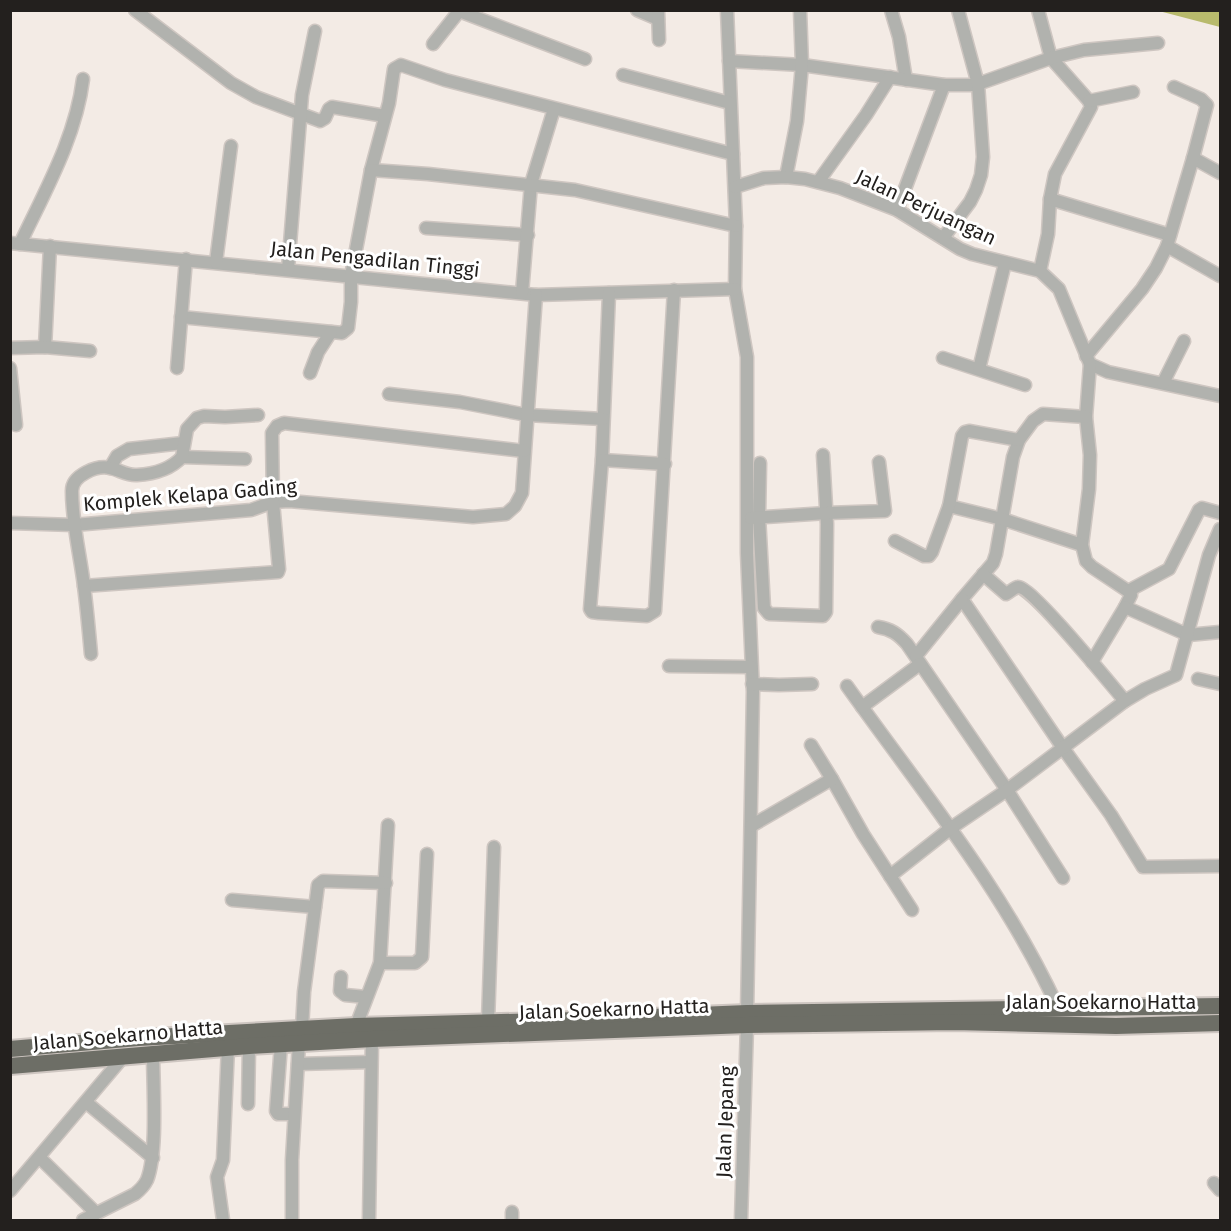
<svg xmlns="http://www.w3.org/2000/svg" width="1231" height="1231" viewBox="0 0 1231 1231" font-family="'Fira Sans',sans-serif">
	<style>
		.forest { fill: #b8ba6c }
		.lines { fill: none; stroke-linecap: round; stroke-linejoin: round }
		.minor-casing { stroke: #cec6c1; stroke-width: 15 }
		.highway-casing { stroke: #cec6c1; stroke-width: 20 }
		.minor { stroke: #b1b2ae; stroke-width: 12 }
		.highway { stroke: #6d6e66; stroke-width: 16 }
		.labels { text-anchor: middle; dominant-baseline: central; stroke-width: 6; stroke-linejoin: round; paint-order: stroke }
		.street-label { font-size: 20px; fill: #23201e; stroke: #fff }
	</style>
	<rect width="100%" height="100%" fill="#f3ebe5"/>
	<path class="forest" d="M 1159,11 L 1220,11 L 1220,27 Z"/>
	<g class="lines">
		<defs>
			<g id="minor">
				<path d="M 135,10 L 231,83 L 256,97 L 320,121 L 325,118 L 329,109 L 332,107 L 385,116"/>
				<path d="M 637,10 L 658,19"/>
				<path d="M 658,10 L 659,40"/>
				<path d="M 727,10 L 736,226 L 735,289 L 747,357 L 747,553 L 753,692 L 747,1013"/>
				<path d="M 891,10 L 899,37 L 906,80"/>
				<path d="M 1038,10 L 1051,58 L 1089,101 L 1091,107 L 1055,174 L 1050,199 L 1048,234 L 1040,271"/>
				<path d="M 459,11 L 585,59"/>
				<path d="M 433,44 L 460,10"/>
				<path d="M 729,61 L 802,65 L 944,85 L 975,85 L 1051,58 L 1084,50 L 1158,43"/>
				<path d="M 623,75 L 730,103"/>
				<path d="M 1089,101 L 1133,92"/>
				<path d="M 1193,158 L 1220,173"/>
				<path d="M 371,170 L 389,103 L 394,69 L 401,65 L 445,80 L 733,154"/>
				<path d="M 786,177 L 797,121 L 802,65 L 800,10"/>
				<path d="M 818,182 L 866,115 L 890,77"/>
				<path d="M 735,187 L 764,178 L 786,177 L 805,179 L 840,188 L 897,210 L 960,249 L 972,254 L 1040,271 L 1059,289 L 1090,364 L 1108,372 L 1220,396"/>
				<path d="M 1050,199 L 1170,235"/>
				<path d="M 897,210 L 944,85"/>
				<path d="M 426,228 L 528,235"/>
				<path d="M 943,238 L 970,202 L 976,190 L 981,175 L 983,157 L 978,84 L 958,10"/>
				<path d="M 10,243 L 536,295 L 735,289"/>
				<path d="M 20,244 C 45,191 76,137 83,79"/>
				<path d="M 1167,246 L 1220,276"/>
				<path d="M 216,262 L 231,146"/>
				<path d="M 288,269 L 302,95 L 315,31"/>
				<path d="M 522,293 L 531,184 L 554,109"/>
				<path d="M 609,293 L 602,460 L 590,609 L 592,612 L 599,613 L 647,616 L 655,611 L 674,290"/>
				<path d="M 181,317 L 342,333 L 348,328 L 351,302 L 351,276 L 371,170 L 428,174 L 575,190 L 736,226"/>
				<path d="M 45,347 L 50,246"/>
				<path d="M 10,348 L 45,347 L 90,351"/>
				<path d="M 1086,356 L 1142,289 L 1156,268 L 1167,246 L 1193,158 L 1207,105 L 1201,99 L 1174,87"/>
				<path d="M 943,358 L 1025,385"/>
				<path d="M 1090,364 L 1086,417 L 1090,455 L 1089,489 L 1082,545 L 1086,561 L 1092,567 L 1128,591"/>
				<path d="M 10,368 L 16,425"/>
				<path d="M 177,368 L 186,259"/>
				<path d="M 979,369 L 1005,263"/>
				<path d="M 310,373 L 318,352 L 331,332"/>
				<path d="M 1163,383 L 1184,341"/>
				<path d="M 389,394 L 460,402 L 527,415 L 603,419"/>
				<path d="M 1086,417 L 1043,414 L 1033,421 L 1019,440 L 1013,457 L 996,554 L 993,563 L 962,599 L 1063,748 L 1111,815 L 1143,867 L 1220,866"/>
				<path d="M 182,457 L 245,459"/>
				<path d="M 602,460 L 665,464"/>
				<path d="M 760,463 L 759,517 L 764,608 L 769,614 L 823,616 L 826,612 L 827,524 L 823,455"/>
				<path d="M 110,468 L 117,456 L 129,449 L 183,443"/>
				<path d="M 949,506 L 1002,519 L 1082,545"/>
				<path d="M 751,518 L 827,513 L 885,511 L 879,462"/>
				<path d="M 10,523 L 74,525 L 251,510 L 273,502 L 289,501 L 473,517 L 506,514 L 515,506 L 522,493 L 536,295"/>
				<path d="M 895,541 L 924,556 L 929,556 L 932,552 L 949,506 L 962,436 L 965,432 L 969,431 L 1019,440"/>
				<path d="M 983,574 L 1006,594 C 1010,592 1015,587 1018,587 C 1031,586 1112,686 1125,701"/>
				<path d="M 84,586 L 278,572 L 279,569 L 273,502 L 272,433 L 277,426 L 284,423 L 524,451"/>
				<path d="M 1128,591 L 1169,569 L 1199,510 L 1202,508 L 1220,513"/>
				<path d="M 1128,591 L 1131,595 L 1125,607 L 1188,635 L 1220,632"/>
				<path d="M 878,627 C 891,629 898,634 907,644 L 1007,790 L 1063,878"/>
				<path d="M 91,654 C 89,632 87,609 84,586 C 80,554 72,523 72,491 C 72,475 97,465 110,468 C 120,470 127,476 137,475 C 154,474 170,470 182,457 L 187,429 L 197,418 L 204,416 L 225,417 L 258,415"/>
				<path d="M 916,656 L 962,599"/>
				<path d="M 1092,662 L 1125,607"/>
				<path d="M 669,666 L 751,667"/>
				<path d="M 1198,679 L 1220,684"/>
				<path d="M 752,684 L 779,685 L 812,684"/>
				<path d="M 847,686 C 921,790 1004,890 1058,1008"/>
				<path d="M 862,707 L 920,664"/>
				<path d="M 832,779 L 863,834 L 912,910"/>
				<path d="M 751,826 L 832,779 L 811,745"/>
				<path d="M 890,876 L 951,828 L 1007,790 L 1125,701 L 1145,689 L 1176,675 L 1209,555 L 1220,529"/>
				<path d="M 232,900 L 315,907"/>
				<path d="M 380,963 L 415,963 L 422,957 L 427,854"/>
				<path d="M 341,977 L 340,991 L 345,995 L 366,997"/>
				<path d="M 488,1021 L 494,847"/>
				<path d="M 356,1026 L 380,963 L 388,825"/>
				<path d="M 302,1029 L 304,992 L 318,885 L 323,881 L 386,883"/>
				<path d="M 281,1044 L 276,1111 L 278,1114 L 289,1114"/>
				<path d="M 298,1064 L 371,1062"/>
				<path d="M 87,1103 L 153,1158"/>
				<path d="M 248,1104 L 249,1046"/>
				<path d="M 40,1158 L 96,1213"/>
				<path d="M 1214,1183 L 1220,1190"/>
				<path d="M 10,1191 L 124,1056"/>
				<path d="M 83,1220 L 135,1194 C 140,1190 144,1186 147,1180 C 158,1152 153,1085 153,1052"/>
				<path d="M 223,1220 L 217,1177 L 223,1160 L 228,1047"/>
				<path d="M 292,1220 L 292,1160 L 299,1043"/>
				<path d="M 369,1220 L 372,1039"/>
				<path d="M 512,1220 L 512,1212"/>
				<path d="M 741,1220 L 747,1025"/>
			</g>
			<g id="highway">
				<path d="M 10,1049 L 138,1038 L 356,1026 L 578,1020 L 747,1013 L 1220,1006"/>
				<path d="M 10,1066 L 249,1046 L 372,1039 L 747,1025 L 954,1022 L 1116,1026 L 1220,1023"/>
			</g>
		</defs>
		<use href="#minor" class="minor-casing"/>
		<use href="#highway" class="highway-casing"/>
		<use href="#minor" class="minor"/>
		<use href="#highway" class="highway"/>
	</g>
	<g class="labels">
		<g class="street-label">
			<text transform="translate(926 207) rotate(25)">Jalan Perjuangan</text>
			<text transform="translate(375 259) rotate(6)">Jalan Pengadilan Tinggi</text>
			<text transform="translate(190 495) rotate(-5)">Komplek Kelapa Gading</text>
			<text x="1101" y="1002">Jalan Soekarno Hatta</text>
			<text transform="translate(614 1009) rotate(-2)">Jalan Soekarno Hatta</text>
			<text transform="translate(128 1035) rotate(-5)">Jalan Soekarno Hatta</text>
			<text transform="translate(725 1122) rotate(-88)">Jalan Jepang</text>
		</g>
	</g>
	<rect width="1231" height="1231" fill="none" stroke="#23201e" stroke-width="24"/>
</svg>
